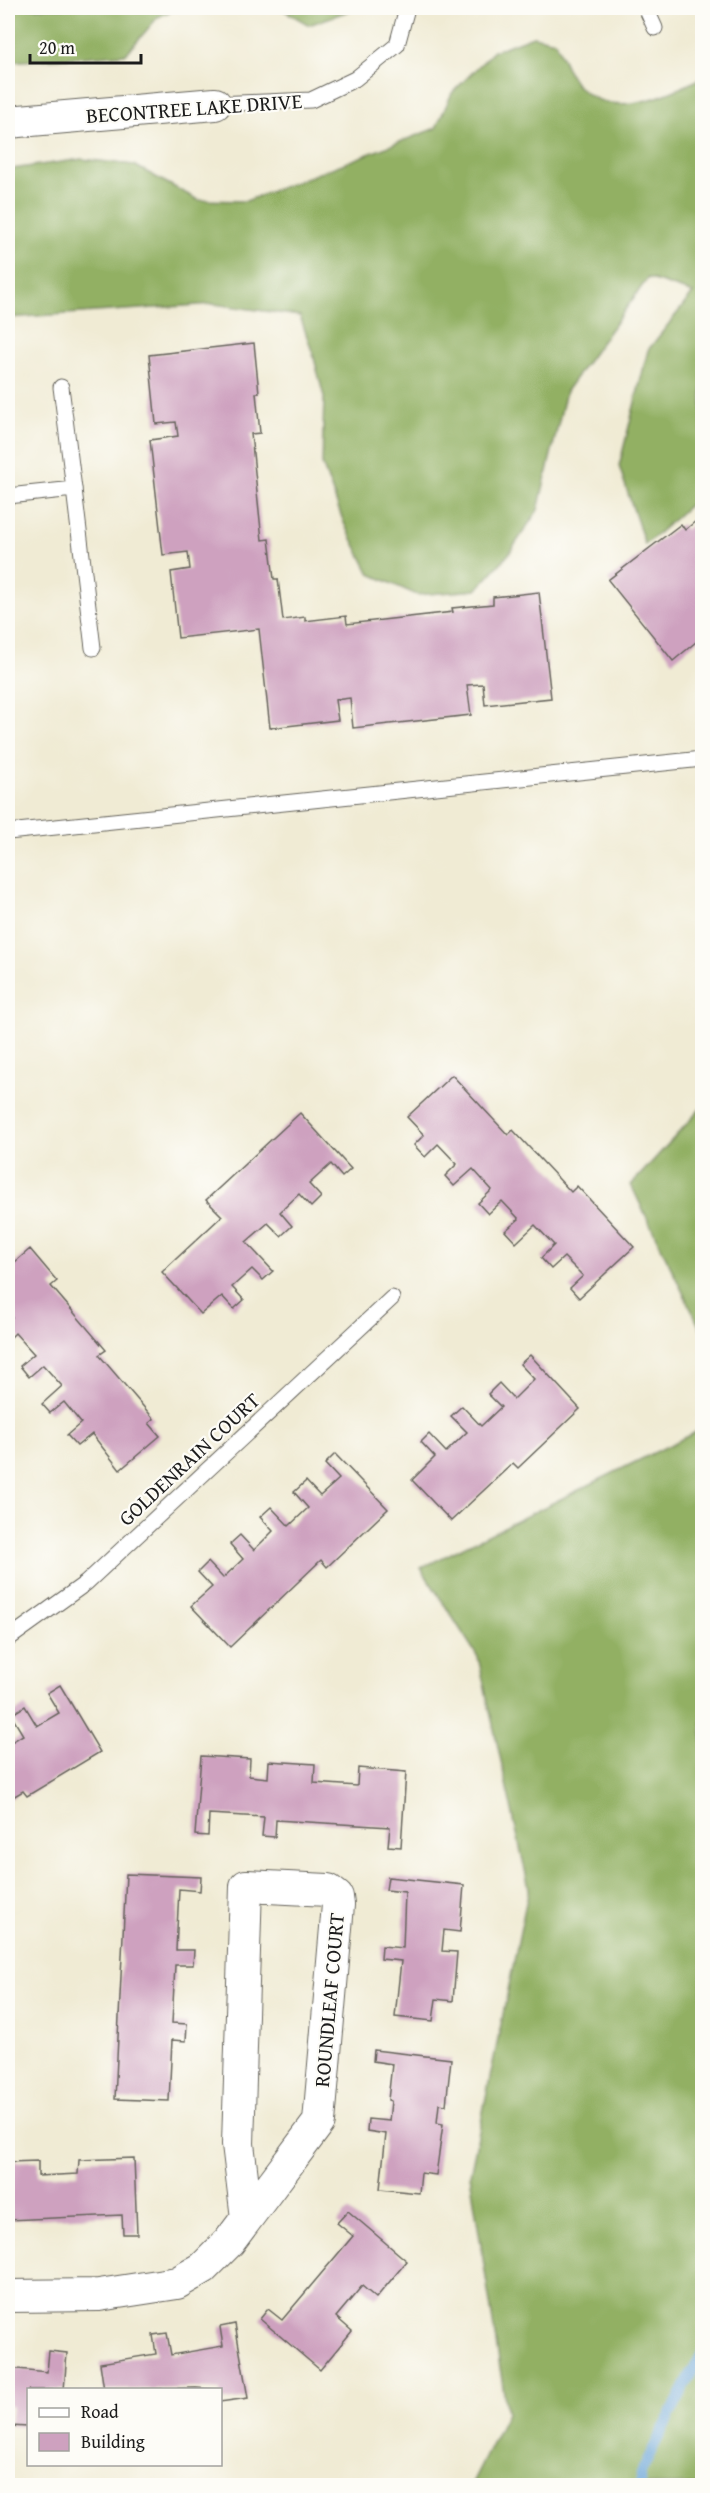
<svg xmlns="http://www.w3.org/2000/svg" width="710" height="2493" viewBox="0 0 710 2493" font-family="'Gentium Book Plus',serif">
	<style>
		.forest { fill: #92b063; stroke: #576640; stroke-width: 1.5 }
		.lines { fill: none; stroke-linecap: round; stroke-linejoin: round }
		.stream { stroke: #66a3d7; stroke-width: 10 }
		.building { fill: #cea1bf }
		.service-casing { stroke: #66645c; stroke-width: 17 }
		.minor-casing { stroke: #66645c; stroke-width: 34 }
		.service { stroke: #fff; stroke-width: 15 }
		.minor { stroke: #fff; stroke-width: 32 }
		.labels { text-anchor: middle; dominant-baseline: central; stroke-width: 4.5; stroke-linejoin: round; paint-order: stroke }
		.street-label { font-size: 21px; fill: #1c1c1c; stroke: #fdfcf7 }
	</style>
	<rect width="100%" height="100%" fill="#fdfcf7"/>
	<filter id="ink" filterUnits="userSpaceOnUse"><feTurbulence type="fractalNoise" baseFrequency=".0167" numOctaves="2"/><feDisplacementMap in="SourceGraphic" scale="12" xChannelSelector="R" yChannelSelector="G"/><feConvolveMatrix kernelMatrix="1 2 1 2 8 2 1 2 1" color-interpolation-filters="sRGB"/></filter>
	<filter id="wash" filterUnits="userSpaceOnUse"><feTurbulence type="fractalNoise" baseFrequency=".008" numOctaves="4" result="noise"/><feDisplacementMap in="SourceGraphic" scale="24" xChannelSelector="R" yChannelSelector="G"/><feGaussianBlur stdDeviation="1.35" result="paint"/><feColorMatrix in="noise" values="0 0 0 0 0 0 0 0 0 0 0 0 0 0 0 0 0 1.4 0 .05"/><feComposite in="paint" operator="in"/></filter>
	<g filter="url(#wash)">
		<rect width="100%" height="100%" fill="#f0ebd4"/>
		<g class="forest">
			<path d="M 8,8 L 177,8 L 158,17 L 126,54 L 8,62 Z"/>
			<path d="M 280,8 L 357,8 L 309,25 Z"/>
			<path d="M 533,36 L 555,41 C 562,55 568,76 578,86 C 613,122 665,95 702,78 L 702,494 L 645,545 L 619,466 L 648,350 L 693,293 L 648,278 L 566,391 L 538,510 L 508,555 L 476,590 L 417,595 L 370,574 L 344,523 L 322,464 L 324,397 L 313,354 L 300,316 L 214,304 L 8,318 L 8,174 L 12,169 L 82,159 L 134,165 L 198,200 L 246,201 L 436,128 L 452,93 L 494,51 Z"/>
			<path d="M 702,1107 L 702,1332 L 631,1185 Z"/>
			<path d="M 702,1429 L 702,2485 L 471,2485 L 507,2413 L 470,2175 L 529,1888 L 478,1657 L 421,1568 Z"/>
		</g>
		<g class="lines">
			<path class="stream" d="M 641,2486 L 641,2472 L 702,2353"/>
		</g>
		<g id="blocks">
			<g class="building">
				<path d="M 254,343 L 259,393 L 256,393 L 260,433 L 251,434 L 262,540 L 269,539 L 274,579 L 278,579 L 283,620 L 305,617 L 305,621 L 346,616 L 347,624 L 453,612 L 452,608 L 493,604 L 493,597 L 539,592 L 551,698 L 485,705 L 483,684 L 467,685 L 471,715 L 353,728 L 350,698 L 335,700 L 338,720 L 270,728 L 259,629 L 178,638 L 171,572 L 190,569 L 188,552 L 163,555 L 150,440 L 178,436 L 176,422 L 156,424 L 149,355 Z"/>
				<path d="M 702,516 L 702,637 L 673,661 L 608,580 L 681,524 L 685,530 Z"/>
				<path d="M 452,1075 L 508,1135 L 513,1130 L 571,1192 L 577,1186 L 634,1247 L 579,1298 L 570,1288 L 583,1276 L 564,1257 L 551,1269 L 541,1258 L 554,1245 L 535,1225 L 516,1243 L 505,1231 L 519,1219 L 502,1201 L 488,1214 L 478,1203 L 492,1190 L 473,1169 L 454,1186 L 445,1176 L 457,1164 L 438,1144 L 425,1157 L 414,1145 L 424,1135 L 407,1117 Z"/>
				<path d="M 300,1113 L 351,1169 L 342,1177 L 331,1164 L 309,1184 L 321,1197 L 311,1207 L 299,1194 L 280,1212 L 292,1226 L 281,1236 L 268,1223 L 246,1242 L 273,1271 L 263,1280 L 252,1269 L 232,1287 L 244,1300 L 234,1309 L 222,1296 L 201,1314 L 162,1272 L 222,1216 L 206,1200 Z"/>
				<path d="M 30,1249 L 57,1281 L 51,1286 L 106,1350 L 99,1355 L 154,1419 L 149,1423 L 160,1436 L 120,1470 L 92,1434 L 77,1446 L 67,1435 L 81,1423 L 64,1402 L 50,1413 L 42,1404 L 62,1386 L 43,1365 L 29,1377 L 20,1366 L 34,1354 L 15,1333 L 8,1340 L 8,1320 L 12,1317 L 8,1312 L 8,1268 Z"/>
				<path d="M 530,1355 L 580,1409 L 518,1468 L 513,1463 L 451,1521 L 412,1480 L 435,1457 L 421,1442 L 429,1434 L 446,1452 L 467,1432 L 451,1416 L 462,1406 L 481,1426 L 501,1407 L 488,1394 L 499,1383 L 514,1399 L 534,1379 L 520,1364 Z"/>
				<path d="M 335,1454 L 388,1509 L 327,1567 L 321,1560 L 230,1647 L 191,1606 L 212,1587 L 198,1572 L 208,1562 L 223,1578 L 243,1559 L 230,1544 L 240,1535 L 254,1550 L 273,1531 L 260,1517 L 271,1507 L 289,1526 L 308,1508 L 294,1492 L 306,1481 L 320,1496 L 339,1479 L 325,1464 Z"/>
				<path d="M 60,1685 L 100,1752 L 27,1796 L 23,1791 L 8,1800 L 8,1744 L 23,1735 L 11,1715 L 25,1706 L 37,1726 L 59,1713 L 47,1693 Z"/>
				<path d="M 201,1756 L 250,1759 L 249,1776 L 268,1778 L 269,1761 L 315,1764 L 314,1783 L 357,1786 L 358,1768 L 406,1772 L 401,1847 L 388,1846 L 390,1827 L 276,1820 L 275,1837 L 262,1836 L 264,1817 L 209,1814 L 208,1836 L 195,1835 Z"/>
				<path d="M 126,1874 L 201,1877 L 200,1891 L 179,1889 L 176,1950 L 194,1950 L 193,1965 L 175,1965 L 172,2023 L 187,2024 L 186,2041 L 172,2040 L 169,2101 L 115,2099 Z"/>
				<path d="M 388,1877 L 464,1885 L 460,1932 L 444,1930 L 442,1951 L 457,1952 L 453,2001 L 436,1999 L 433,2021 L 395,2017 L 401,1961 L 381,1959 L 382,1946 L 403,1948 L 405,1892 L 386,1890 Z"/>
				<path d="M 374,2050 L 451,2059 L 446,2105 L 439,2104 L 437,2123 L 443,2124 L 436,2175 L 421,2173 L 419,2193 L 380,2189 L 386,2134 L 367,2131 L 368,2119 L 389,2121 L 391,2101 L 388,2100 L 392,2064 L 373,2061 Z"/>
				<path d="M 134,2158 L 137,2234 L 123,2234 L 122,2215 L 8,2220 L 8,2162 L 38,2161 L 38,2176 L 78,2174 L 79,2160 Z"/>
				<path d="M 348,2211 L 407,2261 L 376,2298 L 362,2286 L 336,2317 L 352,2331 L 320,2370 L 260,2319 L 268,2309 L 282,2320 L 353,2236 L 337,2223 Z"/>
				<path d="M 235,2324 L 248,2398 L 220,2402 L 220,2390 L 196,2388 L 104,2390 L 100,2363 L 156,2354 L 153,2335 L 167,2333 L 171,2355 L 223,2346 L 220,2327 Z"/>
				<path d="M 49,2351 L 67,2353 L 64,2390 L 28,2390 L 28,2427 L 10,2426 L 12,2406 L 8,2406 L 8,2368 L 47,2372 Z"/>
			</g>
		</g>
	</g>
	<g filter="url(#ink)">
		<use href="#blocks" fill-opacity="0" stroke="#66645c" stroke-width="1.5"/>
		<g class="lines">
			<defs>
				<g id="service">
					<path d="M 646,8 L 655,28"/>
					<path d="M 215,104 L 311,100 L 355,79 L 397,45 L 407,8"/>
					<path d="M 61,387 L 74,489"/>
					<path d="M 8,496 L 74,489 L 93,648"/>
					<path d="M 8,832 L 702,759"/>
					<path d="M 8,1639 L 86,1583 L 392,1298"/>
				</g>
				<g id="minor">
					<path d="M 8,122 L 215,104"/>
					<path d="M 8,2296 L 99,2295 L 177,2283 L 203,2268 L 229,2242 L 319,2122 L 338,1905 L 337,1897 L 328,1890 L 246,1886 L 238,2144 L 247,2218"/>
				</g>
			</defs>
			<use href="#service" class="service-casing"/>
			<use href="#minor" class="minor-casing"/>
			<use href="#service" class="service"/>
			<use href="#minor" class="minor"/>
		</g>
	</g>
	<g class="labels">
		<g class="street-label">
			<text transform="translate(194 108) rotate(-4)">BECONTREE LAKE DRIVE</text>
			<text transform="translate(189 1459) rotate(-43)">GOLDENRAIN COURT</text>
			<text transform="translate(329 2000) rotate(-85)">ROUNDLEAF COURT</text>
		</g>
	</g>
	<rect width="710" height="2493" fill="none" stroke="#fdfcf7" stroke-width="30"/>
	<rect x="27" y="2388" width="195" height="78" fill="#fdfcf7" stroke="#a3a29f" stroke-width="1.5"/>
	<rect x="39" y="2408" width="30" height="9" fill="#ffffff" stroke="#a3a29f" stroke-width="1.5"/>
	<text x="81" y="2418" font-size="18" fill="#1c1c1c">Road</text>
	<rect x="39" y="2433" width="30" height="18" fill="#cea1bf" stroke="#a3a29f" stroke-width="1.5"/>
	<text x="81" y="2448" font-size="18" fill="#1c1c1c">Building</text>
	<path d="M30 54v9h111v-9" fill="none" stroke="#1c1c1c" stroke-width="3"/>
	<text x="39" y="54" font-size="18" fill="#1c1c1c" stroke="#fdfcf7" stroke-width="4.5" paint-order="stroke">20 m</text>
</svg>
